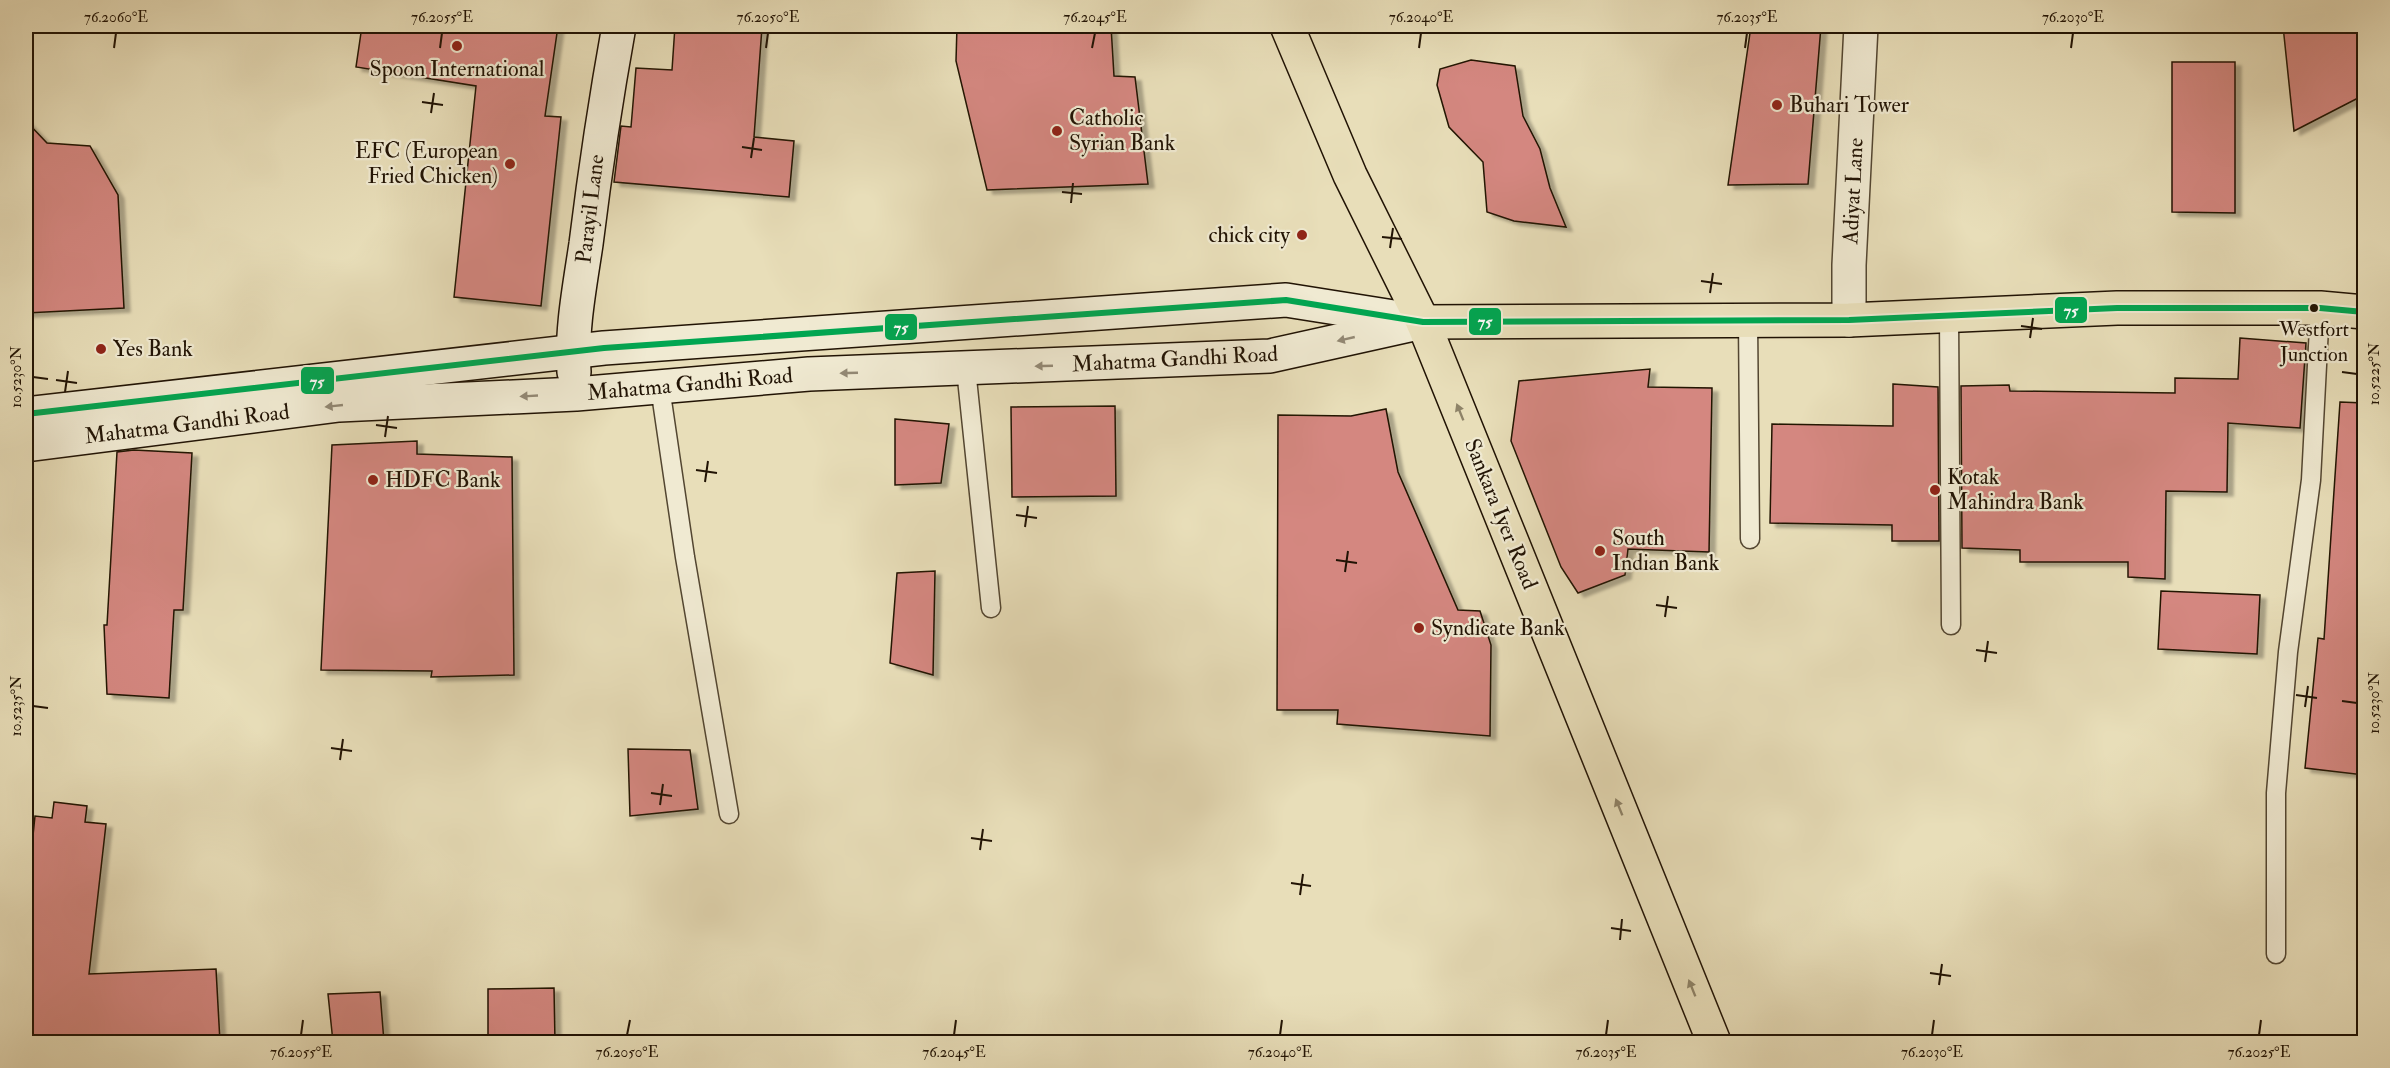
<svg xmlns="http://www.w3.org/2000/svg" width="2390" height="1068" viewBox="0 0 2390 1068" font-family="'IM FELL Double Pica',serif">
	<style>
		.building { fill: #d48780; stroke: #211304; stroke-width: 1.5; filter: url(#shadow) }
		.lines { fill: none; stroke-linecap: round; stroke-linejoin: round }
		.service-casing { stroke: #534631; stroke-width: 21 }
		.minor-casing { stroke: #534631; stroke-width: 36 }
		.secondary-casing { stroke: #211304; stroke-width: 36 }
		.primary-casing { stroke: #211304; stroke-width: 36 }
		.service { stroke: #f0ead2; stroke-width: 18 }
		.minor { stroke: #f0ead2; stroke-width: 33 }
		.secondary { stroke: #f0ead2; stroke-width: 33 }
		.primary { stroke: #e8deb9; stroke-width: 33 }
		.bus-1-casing { stroke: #f0ead2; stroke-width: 10 }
		.bus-1 { stroke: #00a651; stroke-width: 6 }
		.oneway { fill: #938975 }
		.oneway2 { fill: #8e8368 }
		.ticks { fill: none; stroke: #211304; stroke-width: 2 }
		.poi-dot { fill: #8f2418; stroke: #f0ead2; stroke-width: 2 }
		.bus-dot { fill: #211304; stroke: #f0ead2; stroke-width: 2 }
		.labels { text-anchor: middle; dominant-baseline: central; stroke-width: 4.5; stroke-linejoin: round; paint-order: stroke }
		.bus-label { font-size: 20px; fill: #211304; stroke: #f0ead2 }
		.poi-label { font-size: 22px; fill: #211304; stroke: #f0ead2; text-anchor: start }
		.street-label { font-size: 22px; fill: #211304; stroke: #f0ead2 }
		.line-badge { stroke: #f0ead2; stroke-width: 2 }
		.badge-label { font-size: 16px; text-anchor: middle; font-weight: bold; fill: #fff }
		.neatline { fill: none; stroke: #211304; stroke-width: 2 }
		.ticks-label { font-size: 15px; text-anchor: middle; fill: #211304 }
	</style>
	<defs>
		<filter id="shadow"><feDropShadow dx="6" dy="4" stdDeviation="1.5" flood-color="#0004"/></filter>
	</defs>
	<rect width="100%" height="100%" fill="#e8deb9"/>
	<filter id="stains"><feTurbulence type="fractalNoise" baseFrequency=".00333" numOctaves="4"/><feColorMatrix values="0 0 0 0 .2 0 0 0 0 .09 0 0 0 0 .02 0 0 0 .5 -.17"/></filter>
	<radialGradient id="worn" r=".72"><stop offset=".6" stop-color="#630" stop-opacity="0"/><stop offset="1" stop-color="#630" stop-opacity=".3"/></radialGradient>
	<g class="building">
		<path d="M 362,26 L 558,26 L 545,116 L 561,117 L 541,306 L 454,297 L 476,86 L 356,67 Z"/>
		<path d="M 675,26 L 762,27 L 754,137 L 794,141 L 789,197 L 614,182 L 621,126 L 631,127 L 636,68 L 672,70 Z"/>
		<path d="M 957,26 L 1111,26 L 1114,76 L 1135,77 L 1148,184 L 987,190 L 956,61 Z"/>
		<path d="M 1751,26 L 1821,26 L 1808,184 L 1728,185 Z"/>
		<path d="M 2283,26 L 2364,26 L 2362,96 L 2294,131 Z"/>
		<path d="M 1471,60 L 1515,66 L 1523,116 L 1540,149 L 1550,188 L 1566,227 L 1514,221 L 1487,212 L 1483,162 L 1449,127 L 1437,85 L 1440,69 Z"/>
		<path d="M 2172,62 L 2235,62 L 2235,213 L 2172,212 Z"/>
		<path d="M 26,121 L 47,143 L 90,146 L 118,195 L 124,308 L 26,313 Z"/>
		<path d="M 2240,338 L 2306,343 L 2300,428 L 2228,423 L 2227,492 L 2166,491 L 2165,579 L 2128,577 L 2128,562 L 2020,562 L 2020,550 L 1962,548 L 1961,386 L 2009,385 L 2010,391 L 2175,393 L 2175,378 L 2238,379 Z"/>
		<path d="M 1650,369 L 1648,387 L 1712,388 L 1709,552 L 1628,549 L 1625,575 L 1578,593 L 1561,567 L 1511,441 L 1519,381 Z"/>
		<path d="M 1893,384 L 1938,387 L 1939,541 L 1892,541 L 1892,525 L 1770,523 L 1772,424 L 1893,426 Z"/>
		<path d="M 2340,402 L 2364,403 L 2364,775 L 2305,768 L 2318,638 L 2324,639 Z"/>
		<path d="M 1115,406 L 1116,496 L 1012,497 L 1011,407 Z"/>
		<path d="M 1386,409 L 1398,472 L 1458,610 L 1480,611 L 1491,645 L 1490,736 L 1337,724 L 1338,710 L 1277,710 L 1278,415 L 1351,416 Z"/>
		<path d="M 895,419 L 949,424 L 941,483 L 895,485 Z"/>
		<path d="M 417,441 L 417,454 L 512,457 L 514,675 L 431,677 L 432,671 L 321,670 L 332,445 Z"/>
		<path d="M 134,450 L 192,453 L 183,610 L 174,610 L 169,698 L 107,694 L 104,625 L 107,625 L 117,452 Z"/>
		<path d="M 935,571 L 933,675 L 890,663 L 897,573 Z"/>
		<path d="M 2161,591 L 2260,595 L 2257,654 L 2158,649 Z"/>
		<path d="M 628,749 L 690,750 L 698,809 L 630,816 Z"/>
		<path d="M 54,802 L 87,806 L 85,822 L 106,824 L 89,974 L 216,969 L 220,1042 L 26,1042 L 26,904 L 35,816 L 52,818 Z"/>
		<path d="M 554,988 L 555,1042 L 488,1042 L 488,989 Z"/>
		<path d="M 380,992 L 384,1042 L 333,1042 L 328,994 Z"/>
	</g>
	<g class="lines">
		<defs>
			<g id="service">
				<path d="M 1949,316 L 1951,625"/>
				<path d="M 1748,320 L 1750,539"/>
				<path d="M 966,369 L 991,608"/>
				<path d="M 660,387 L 685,557 L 729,814"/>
				<path d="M 2276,954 L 2276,793 L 2288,652 L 2311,480 L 2320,308"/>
			</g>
			<path id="minor" d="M 1849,320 L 1849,265 L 1861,26"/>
			<g id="secondary">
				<path d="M 574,372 C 571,330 580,285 586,244 C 595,171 606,98 619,26"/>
				<path d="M 26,414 L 604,348 L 901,327 L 1286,300 L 1406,319"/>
				<path d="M 26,445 L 339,405 L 576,394 L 809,374 L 1270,356 L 1423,322"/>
			</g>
			<g id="primary">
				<path d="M 1287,26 L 1350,175 L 1423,322 L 1714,1042"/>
				<path d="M 1423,322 L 1849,320 L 2117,308 L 2320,308 L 2364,312"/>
			</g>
		</defs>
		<use href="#service" class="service-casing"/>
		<use href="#minor" class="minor-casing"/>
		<use href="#secondary" class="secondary-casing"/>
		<use href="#primary" class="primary-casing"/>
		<use href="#service" class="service"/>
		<use href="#minor" class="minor"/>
		<use href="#secondary" class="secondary"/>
		<use href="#primary" class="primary"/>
		<defs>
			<path id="bus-1" d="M 26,414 L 604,348 L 1286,300 L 1423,322 L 1849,320 L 2117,308 L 2320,308 L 2364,312"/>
		</defs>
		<use href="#bus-1" class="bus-1-casing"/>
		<use href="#bus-1" class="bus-1"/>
	</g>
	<defs><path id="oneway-solid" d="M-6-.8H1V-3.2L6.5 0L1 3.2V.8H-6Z" transform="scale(1.5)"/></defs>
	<g class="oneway">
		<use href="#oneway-solid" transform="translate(1346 339) rotate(167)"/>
		<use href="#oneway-solid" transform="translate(1044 366) rotate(178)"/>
		<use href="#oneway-solid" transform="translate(849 373) rotate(178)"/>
		<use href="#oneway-solid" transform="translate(529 396) rotate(177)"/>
		<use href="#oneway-solid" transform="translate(334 406) rotate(174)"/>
	</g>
	<g class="oneway2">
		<use href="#oneway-solid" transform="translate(1460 412) rotate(-112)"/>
		<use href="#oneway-solid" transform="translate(1619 807) rotate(-112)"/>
		<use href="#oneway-solid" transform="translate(1692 988) rotate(-112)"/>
	</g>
	<path class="ticks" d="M 114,48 L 116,33M 440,48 L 442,33M 766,48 L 768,33M 1092,48 L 1095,33M 1419,48 L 1421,33M 1745,48 L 1747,33M 2071,48 L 2073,33M 422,102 L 443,105M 431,113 L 434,93M 742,147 L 762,150M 751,158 L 754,138M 1062,192 L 1082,194M 1071,203 L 1073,183M 1382,237 L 1402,239M 1390,248 L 1393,228M 1701,281 L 1722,284M 1710,293 L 1713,273M 2021,326 L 2042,329M 2030,338 L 2033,318M 2342,372 L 2357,374M 33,377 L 48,379M 56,380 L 77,383M 65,392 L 68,371M 376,425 L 397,428M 385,437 L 388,416M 696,470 L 717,473M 705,482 L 708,461M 1016,515 L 1037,518M 1025,527 L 1028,506M 1336,560 L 1357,563M 1345,572 L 1348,551M 1656,605 L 1677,608M 1665,617 L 1668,596M 1976,650 L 1997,653M 1985,662 L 1988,641M 2296,695 L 2317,698M 2342,701 L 2357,703M 33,706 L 48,708M 2305,707 L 2308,686M 331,748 L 352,751M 340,760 L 343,739M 651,793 L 672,796M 660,805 L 663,784M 971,838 L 992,841M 980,850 L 983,829M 1291,883 L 1311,886M 1300,895 L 1303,874M 1611,928 L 1631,931M 1620,940 L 1622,919M 1930,973 L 1951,976M 1939,985 L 1942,964M 301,1035 L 303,1020M 627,1035 L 630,1020M 954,1035 L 956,1020M 1280,1035 L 1282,1020M 1606,1035 L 1608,1020M 1932,1035 L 1934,1020M 2259,1035 L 2261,1020"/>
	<g class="poi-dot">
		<circle cx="457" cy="46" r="6"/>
		<circle cx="1777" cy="105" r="6"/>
		<circle cx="1057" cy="131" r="6"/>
		<circle cx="510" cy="164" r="6"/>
		<circle cx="1302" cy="235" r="6"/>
		<circle cx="101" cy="349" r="6"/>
		<circle cx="373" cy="480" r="6"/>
		<circle cx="1935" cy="490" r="6"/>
		<circle cx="1600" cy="551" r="6"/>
		<circle cx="1419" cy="628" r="6"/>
	</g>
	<circle class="bus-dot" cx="2314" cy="308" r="5"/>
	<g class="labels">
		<g class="bus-label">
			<text x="2314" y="329">Westfort<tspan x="2314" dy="25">Junction</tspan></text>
		</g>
		<g class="poi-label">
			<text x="457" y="69" text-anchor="middle">Spoon International</text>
			<text x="1789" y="105">Buhari Tower</text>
			<text x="1069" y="118">Catholic<tspan x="1069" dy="25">Syrian Bank</tspan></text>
			<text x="498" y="151" text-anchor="end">EFC (European<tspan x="498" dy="25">Fried Chicken)</tspan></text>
			<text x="1290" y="235" text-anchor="end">chick city</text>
			<text x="113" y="349">Yes Bank</text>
			<text x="1947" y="477">Kotak<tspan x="1947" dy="25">Mahindra Bank</tspan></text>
			<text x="385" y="480">HDFC Bank</text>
			<text x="1612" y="538">South<tspan x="1612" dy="25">Indian Bank</tspan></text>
			<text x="1431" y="628">Syndicate Bank</text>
		</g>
		<g class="street-label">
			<text transform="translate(1853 191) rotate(-87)">Adiyat Lane</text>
			<text transform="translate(590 209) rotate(-83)">Parayil Lane</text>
			<text transform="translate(1175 359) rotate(-3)">Mahatma Gandhi Road</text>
			<text transform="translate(690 384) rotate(-5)">Mahatma Gandhi Road</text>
			<text transform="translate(187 424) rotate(-7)">Mahatma Gandhi Road</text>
			<text transform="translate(1501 514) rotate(68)">Sankara Iyer Road</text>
		</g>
	</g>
	<g class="line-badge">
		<rect x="2054" y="296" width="34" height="28" rx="6" fill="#00a651"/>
		<rect x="1468" y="307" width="34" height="29" rx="6" fill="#00a651"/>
		<rect x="884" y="313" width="34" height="28" rx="6" fill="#00a651"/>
		<rect x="300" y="366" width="35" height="29" rx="6" fill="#00a651"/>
	</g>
	<g class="badge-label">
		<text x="2071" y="316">75</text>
		<text x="1485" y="327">75</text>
		<text x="901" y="333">75</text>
		<text x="317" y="387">75</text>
	</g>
	<rect width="2390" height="1068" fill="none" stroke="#e8deb9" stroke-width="66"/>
	<rect x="33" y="33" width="2324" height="1002" class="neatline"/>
	<g class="ticks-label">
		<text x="116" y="22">76.2060°E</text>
		<text x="442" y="22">76.2055°E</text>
		<text x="768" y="22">76.2050°E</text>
		<text x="1095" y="22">76.2045°E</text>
		<text x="1421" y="22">76.2040°E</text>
		<text x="1747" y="22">76.2035°E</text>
		<text x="2073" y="22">76.2030°E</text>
		<text transform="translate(2374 374) rotate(-90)" y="5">10.5225°N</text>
		<text transform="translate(16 377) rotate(-90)" y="5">10.5230°N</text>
		<text transform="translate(2374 703) rotate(-90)" y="5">10.5230°N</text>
		<text transform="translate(16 706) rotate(-90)" y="5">10.5235°N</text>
		<text x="301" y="1057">76.2055°E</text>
		<text x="627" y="1057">76.2050°E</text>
		<text x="954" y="1057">76.2045°E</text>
		<text x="1280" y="1057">76.2040°E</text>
		<text x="1606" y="1057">76.2035°E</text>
		<text x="1932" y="1057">76.2030°E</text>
		<text x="2259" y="1057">76.2025°E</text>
	</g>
	<rect width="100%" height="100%" filter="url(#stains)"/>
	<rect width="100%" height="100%" fill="url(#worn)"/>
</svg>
